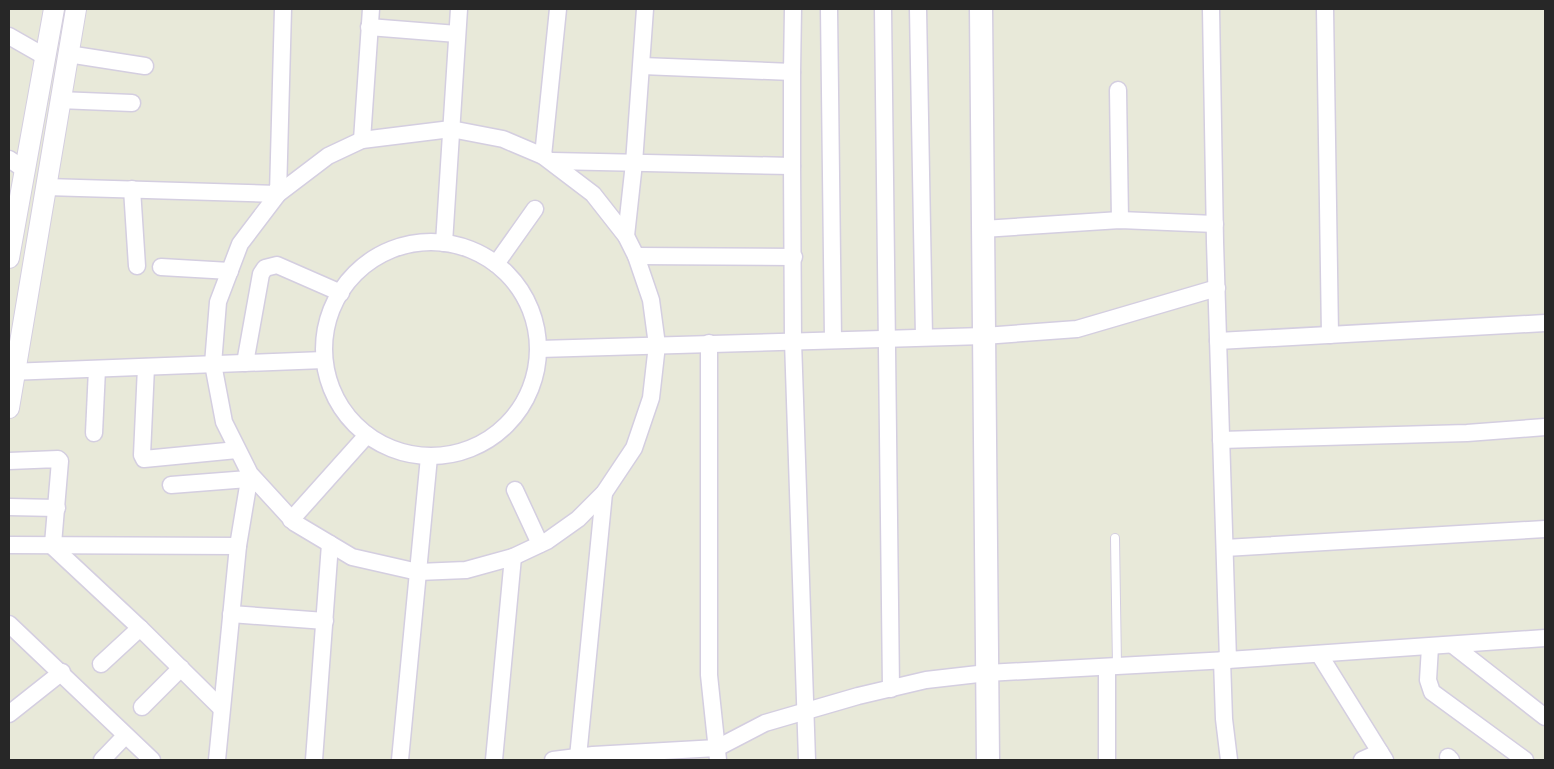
<svg xmlns="http://www.w3.org/2000/svg" width="1554" height="769" viewBox="0 0 1554 769" font-family="Cabin,sans-serif">
	<style>
		.lines { fill: none; stroke-linecap: round; stroke-linejoin: round }
		.service-casing { stroke: #d4cee0; stroke-width: 10 }
		.minor-casing { stroke: #d4cee0; stroke-width: 19 }
		.tertiary-casing { stroke: #d4cee0; stroke-width: 22 }
		.secondary-casing { stroke: #d4cee0; stroke-width: 25 }
		.service { stroke: #fff; stroke-width: 8 }
		.minor { stroke: #fff; stroke-width: 16 }
		.tertiary { stroke: #fff; stroke-width: 20 }
		.secondary { stroke: #fff; stroke-width: 22 }
	</style>
	<rect width="100%" height="100%" fill="#e8e9d9"/>
	<g class="lines">
		<defs>
			<path id="service" d="M 1115,538 L 1117,666"/>
			<g id="minor">
				<path d="M 829,9 L 833,339"/>
				<path d="M 883,9 L 891,689"/>
				<path d="M 918,9 L 924,337"/>
				<path d="M 1211,9 L 1215,242 L 1228,660 L 1545,638"/>
				<path d="M 1325,9 L 1330,335"/>
				<path d="M 369,27 L 457,34"/>
				<path d="M 9,36 L 44,56"/>
				<path d="M 68,54 L 145,66"/>
				<path d="M 642,66 L 792,72 L 793,9"/>
				<path d="M 1118,90 L 1120,220"/>
				<path d="M 59,100 L 132,103"/>
				<path d="M 362,140 L 371,9"/>
				<path d="M 543,156 L 558,9"/>
				<path d="M 9,159 L 24,169"/>
				<path d="M 552,161 L 792,166 L 792,72"/>
				<path d="M 792,166 L 793,341 L 807,760"/>
				<path d="M 46,187 L 278,194 L 283,9"/>
				<path d="M 132,189 L 137,266"/>
				<path d="M 983,229 L 1120,220 L 1215,224"/>
				<path d="M 626,236 L 634,163 L 645,9"/>
				<circle cx="431" cy="349" r="107"/>
				<path d="M 444,243 L 459,9"/>
				<path d="M 636,256 L 794,257"/>
				<path d="M 496,264 L 535,209"/>
				<path d="M 161,267 L 230,271"/>
				<path d="M 1218,341 L 1545,323"/>
				<path d="M 709,343 L 709,675 L 718,760"/>
				<path d="M 539,349 L 984,336 L 1077,329 L 1217,288"/>
				<path d="M 245,363 L 261,274 L 265,268 L 277,265 L 341,293"/>
				<path d="M 146,367 L 142,455 L 144,459 L 237,450"/>
				<path d="M 9,372 L 324,360"/>
				<path d="M 94,433 L 97,369"/>
				<path d="M 1221,440 L 1467,433 L 1545,427"/>
				<path d="M 9,461 L 58,459 L 60,461 L 53,544"/>
				<path d="M 171,485 L 248,479"/>
				<path d="M 515,490 L 540,544"/>
				<path d="M 9,507 L 57,508"/>
				<path d="M 291,520 L 367,435"/>
				<path d="M 50,544 L 140,628 L 221,708"/>
				<path d="M 9,545 L 238,546 L 250,474 L 224,422 L 213,364 L 218,302 L 240,244 L 278,194 L 328,156 L 362,140 L 451,129 L 503,139 L 543,156 L 593,194 L 626,236 L 636,256 L 651,300 L 657,345 L 651,398 L 634,448 L 604,493 L 578,519 L 547,541 L 513,557 L 466,570 L 418,572 L 352,557 L 295,523 L 250,474"/>
				<path d="M 1225,548 L 1545,529"/>
				<path d="M 231,614 L 325,621"/>
				<path d="M 9,624 L 152,760"/>
				<path d="M 1454,646 L 1545,717"/>
				<path d="M 1430,647 L 1428,680 L 1432,692 L 1525,760"/>
				<path d="M 1319,654 L 1385,760"/>
				<path d="M 1222,660 L 1224,719 L 1229,760"/>
				<path d="M 101,664 L 140,628"/>
				<path d="M 1107,667 L 1107,760"/>
				<path d="M 142,707 L 181,668"/>
				<path d="M 9,714 L 62,672"/>
				<path d="M 578,757 L 604,493"/>
				<path d="M 1448,757 L 1451,760"/>
				<path d="M 102,760 L 125,736"/>
				<path d="M 217,760 L 238,546"/>
				<path d="M 314,760 L 330,544"/>
				<path d="M 400,760 L 429,457"/>
				<path d="M 494,760 L 513,557"/>
				<path d="M 553,760 L 593,755 L 717,748 L 765,723 L 858,696 L 926,680 L 987,673 L 1228,660"/>
				<path d="M 1362,760 L 1380,752"/>
			</g>
			<g id="tertiary">
				<path d="M 9,258 L 54,9"/>
				<path d="M 9,408 L 76,9"/>
			</g>
			<path id="secondary" d="M 981,9 L 988,760"/>
		</defs>
		<use href="#service" class="service-casing"/>
		<use href="#minor" class="minor-casing"/>
		<use href="#tertiary" class="tertiary-casing"/>
		<use href="#secondary" class="secondary-casing"/>
		<use href="#service" class="service"/>
		<use href="#minor" class="minor"/>
		<use href="#tertiary" class="tertiary"/>
		<use href="#secondary" class="secondary"/>
	</g>
	<rect width="1554" height="769" fill="none" stroke="#272727" stroke-width="20"/>
</svg>
